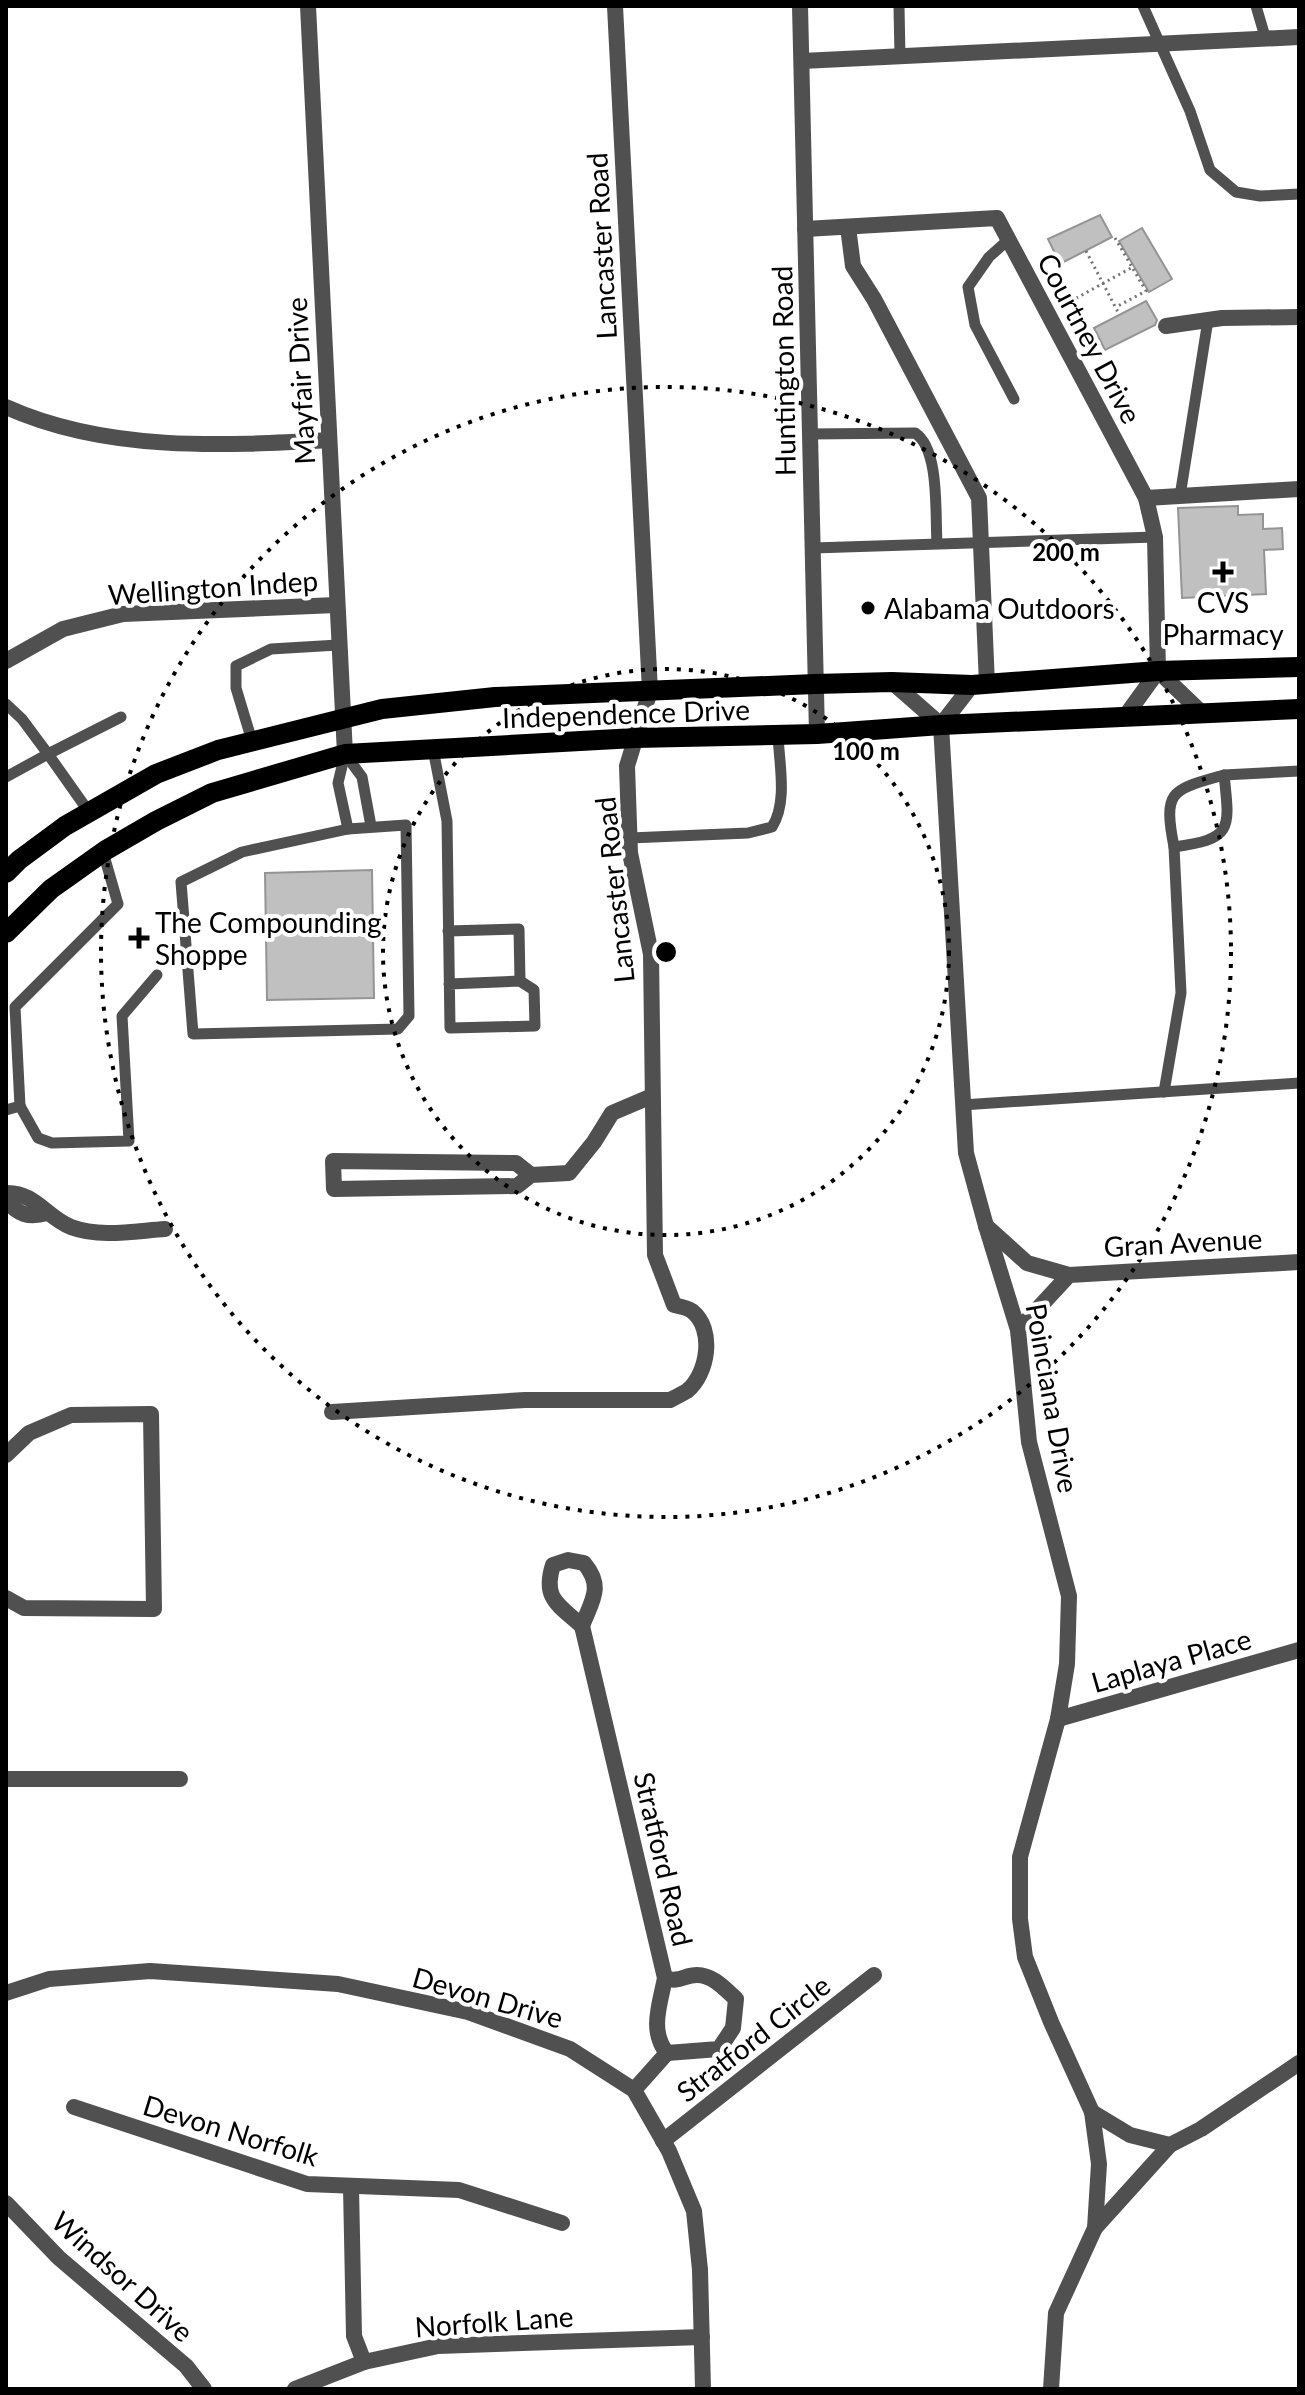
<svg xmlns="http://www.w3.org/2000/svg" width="1305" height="2395" viewBox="0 0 1305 2395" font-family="Lato,sans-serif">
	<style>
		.building { fill: #c0c0c0; stroke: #949494; stroke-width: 2 }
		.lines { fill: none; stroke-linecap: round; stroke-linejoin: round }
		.path { stroke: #727272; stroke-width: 3; stroke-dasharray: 2 4; stroke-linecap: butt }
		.service { stroke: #505050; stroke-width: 11 }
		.minor { stroke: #505050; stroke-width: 16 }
		.primary { stroke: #000; stroke-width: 20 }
		.ring { fill: none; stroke: #000; stroke-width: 4; stroke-dasharray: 4 8 }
		.poi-dot { fill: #000; stroke: #fff; stroke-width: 3 }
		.labels { text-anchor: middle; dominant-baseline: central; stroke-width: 8; stroke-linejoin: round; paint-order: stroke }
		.street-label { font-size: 28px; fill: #000; stroke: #fff }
		.poi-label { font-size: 28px; fill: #000; stroke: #fff; text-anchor: start }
		.centre { fill: #000; stroke: #fff; stroke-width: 4 }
		.ring-label { font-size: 24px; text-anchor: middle; font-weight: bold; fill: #000; stroke: #fff; stroke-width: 8; stroke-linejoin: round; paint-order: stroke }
	</style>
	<rect width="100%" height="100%" fill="#fff"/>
	<g class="building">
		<path d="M 1100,215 L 1112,237 L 1060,264 L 1048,239 Z"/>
		<path d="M 1142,228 L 1172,279 L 1149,292 L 1119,241 Z"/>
		<path d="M 1146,301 L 1157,320 L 1155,325 L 1105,350 L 1094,328 Z"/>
		<path d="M 1238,506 L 1238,515 L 1263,514 L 1263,529 L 1282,528 L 1283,549 L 1264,550 L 1266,594 L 1182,598 L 1178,508 Z"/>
		<path d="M 372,870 L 374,998 L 267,1000 L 265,873 Z"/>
	</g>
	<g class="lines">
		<g class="path">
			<path d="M 1115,238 L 1146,291 L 1116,307"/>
			<path d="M 1086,251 L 1119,314"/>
			<path d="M 1071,301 L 1131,268"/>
		</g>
		<g class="service">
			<path d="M 899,6 L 900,57"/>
			<path d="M 1143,6 L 1190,111 L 1210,170 L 1236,192 L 1260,196 L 1299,194"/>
			<path d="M 1256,6 L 1266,40"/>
			<path d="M 1008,240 L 989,257 L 968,287 L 975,325 L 1014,399"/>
			<path d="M 810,434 L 915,433 C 940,449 935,514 937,543"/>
			<path d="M 1180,496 L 1208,320"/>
			<path d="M 813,548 L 1155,537"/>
			<path d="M 6,704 L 22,719 L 48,754 L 121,717"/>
			<path d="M 252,741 L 236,688 L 236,666 L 271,649 L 338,645"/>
			<path d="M 433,749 L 447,821 L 450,1028 L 535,1026 L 534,990 L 520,981 L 449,984"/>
			<path d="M 345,754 L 362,777 L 371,826"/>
			<path d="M 345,754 L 338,783 L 348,829"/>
			<path d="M 1224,775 C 1230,830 1233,839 1174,847 C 1163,790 1171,790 1224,775 Z"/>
			<path d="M 1224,775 L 1299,771"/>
			<path d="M 6,777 L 48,754 L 89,812"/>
			<path d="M 406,825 L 409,1016 L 398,1029 L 193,1034 L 181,882 L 242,852 L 348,829 Z"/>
			<path d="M 630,838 L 748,833 L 772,827 C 788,802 779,763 778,735"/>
			<path d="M 448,931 L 519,929 L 520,981"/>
			<path d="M 1164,1092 L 1181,993 L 1174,847"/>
			<path d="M 962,1105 L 1299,1083"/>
			<path d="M 20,1106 L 38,1138 L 52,1143 L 129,1141 L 122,1016 L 157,975"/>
			<path d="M 6,1110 L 20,1106 L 15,1007 L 118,904 L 103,852"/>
		</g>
		<g class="minor">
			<path d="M 308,6 L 345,754"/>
			<path d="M 800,6 L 817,734"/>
			<path d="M 802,61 L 1299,37"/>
			<path d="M 848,227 L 853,266 L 874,299 L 979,498 L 987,684"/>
			<path d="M 805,229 L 997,218 L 1146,498 L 1155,537 L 1158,671 L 1124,718"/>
			<path d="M 1166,326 L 1222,318 L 1299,317"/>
			<path d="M 6,407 C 106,452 222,446 329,440"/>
			<path d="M 1146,498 L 1299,489"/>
			<path d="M 6,661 L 63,629 L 123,614 L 336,605"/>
			<path d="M 1158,671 L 1203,714"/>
			<path d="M 892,682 L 941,725"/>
			<path d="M 972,685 L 941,725 L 966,1153 L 986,1226 L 1018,1330 L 1029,1442 L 1069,1596 L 1067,1664 L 1058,1719 L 1020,1857 L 1020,1919 L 1025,1957 L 1051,2022 L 1092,2112 L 1099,2164 L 1095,2228 L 1056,2313 L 1051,2389"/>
			<path d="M 531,1175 L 517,1186 L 334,1189 L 333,1161 L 516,1163 L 531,1175 L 569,1173 L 594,1142 L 612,1113 L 652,1096"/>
			<path d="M 6,1193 C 35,1192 46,1217 71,1227 C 100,1238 135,1231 165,1229"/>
			<path d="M 6,1200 C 18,1215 29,1218 47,1213"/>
			<path d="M 986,1226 L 1027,1263 L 1069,1275"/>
			<path d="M 1018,1330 L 1069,1275 L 1299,1262"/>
			<path d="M 332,1412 L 525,1400 L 670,1400 C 676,1397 682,1394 687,1391 C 708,1374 715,1329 692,1311 C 688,1308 679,1306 674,1305 L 655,1255 L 651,954 L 630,853 L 627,766 L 650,691 L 615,6"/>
			<path d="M 6,1455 L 29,1433 L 71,1415 L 151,1414 L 154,1609 L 24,1608 L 6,1598"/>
			<path d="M 568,1560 L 584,1563 C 604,1587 592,1600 582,1626 C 559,1605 542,1599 553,1565 Z"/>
			<path d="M 582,1626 L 665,1978 C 660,2004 649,2031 667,2053"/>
			<path d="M 1058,1719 L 1299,1650"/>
			<path d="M 6,1779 L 180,1779"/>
			<path d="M 665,1978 C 679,1983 684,1975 697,1975 C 713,1975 725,1989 736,1999 L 733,2028 L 719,2049 L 667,2053"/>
			<path d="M 6,1993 L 49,1979 L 150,1971 L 338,1984 L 468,2012 L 570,2049 L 634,2090 L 669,2151 L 694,2211 L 700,2270 L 703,2389"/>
			<path d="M 634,2090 L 667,2053"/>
			<path d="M 74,2107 L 307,2184 L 459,2190 L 562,2223"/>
			<path d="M 1092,2112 L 1130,2135 L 1170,2145"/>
			<path d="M 663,2141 L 874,1975"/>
			<path d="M 351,2187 L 354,2336 L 364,2362"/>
			<path d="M 6,2203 L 59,2258 L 186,2366 L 204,2389"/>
			<path d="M 1095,2228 L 1170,2145 L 1201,2129 L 1299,2063"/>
			<path d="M 295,2389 L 364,2362 L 438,2346 L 702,2337"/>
		</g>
		<g class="primary">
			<path d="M 6,873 L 19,860 L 65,826 L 156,774 L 218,750 L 382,709 L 495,697 L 815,684 L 892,682 L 972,685 L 1158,671 L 1299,667"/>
			<path d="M 6,933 L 51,889 L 106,850 L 156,821 L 212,793 L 345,754 L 635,738 L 817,734 L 941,725 L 1299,709"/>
		</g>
	</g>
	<g class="ring">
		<circle cx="666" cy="952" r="283"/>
		<circle cx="666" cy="952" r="565"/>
	</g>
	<g class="poi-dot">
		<path d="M1219 560h8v8h8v8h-8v8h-8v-8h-8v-8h8z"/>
		<circle cx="868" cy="608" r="8"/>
		<path d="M135 926h8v8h8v8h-8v8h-8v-8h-8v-8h8z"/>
	</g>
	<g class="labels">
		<g class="street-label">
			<text transform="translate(601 246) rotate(-93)">Lancaster Road</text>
			<text transform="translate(1090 338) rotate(62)">Courtney Drive</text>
			<text transform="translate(783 371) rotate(-91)">Huntington Road</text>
			<text transform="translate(300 381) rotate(-93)">Mayfair Drive</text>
			<text transform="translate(213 587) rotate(-4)">Wellington Indep</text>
			<text transform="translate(626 713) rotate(-2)">Independence Drive</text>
			<text transform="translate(614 890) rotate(-96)">Lancaster Road</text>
			<text transform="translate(1183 1242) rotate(-3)">Gran Avenue</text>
			<text transform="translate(1053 1398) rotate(80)">Poinciana Drive</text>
			<text transform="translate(1171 1660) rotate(-16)">Laplaya Place</text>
			<text transform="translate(664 1859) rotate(77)">Stratford Road</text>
			<text transform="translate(488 1997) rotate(16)">Devon Drive</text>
			<text transform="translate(753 2038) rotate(-38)">Stratford Circle</text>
			<text transform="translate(231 2130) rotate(17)">Devon Norfolk</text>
			<text transform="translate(123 2276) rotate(42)">Windsor Drive</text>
			<text transform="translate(494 2321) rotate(-4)">Norfolk Lane</text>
		</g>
		<g class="poi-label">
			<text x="1223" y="602" text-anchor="middle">CVS<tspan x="1223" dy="32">Pharmacy</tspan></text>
			<text x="884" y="608">Alabama Outdoors</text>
			<text x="155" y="922">The Compounding<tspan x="155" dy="32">Shoppe</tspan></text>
		</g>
	</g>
	<circle cx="666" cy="952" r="12" class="centre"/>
	<g class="ring-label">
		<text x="1066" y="561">200 m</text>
		<text x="866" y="760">100 m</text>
	</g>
	<rect width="1305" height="2395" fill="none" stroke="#000000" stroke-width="16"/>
</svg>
